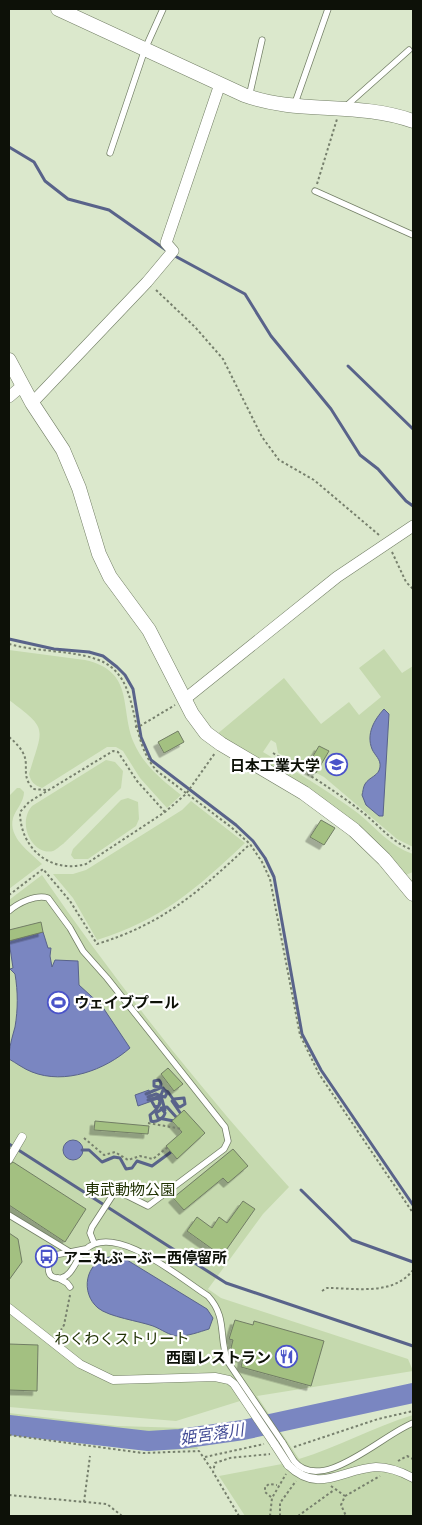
<svg xmlns="http://www.w3.org/2000/svg" width="422" height="1525" viewBox="0 0 422 1525" font-family="Arial,'Noto Sans JP',sans-serif">
	<style>
		.green { fill: #c5d9ae }
		.water { fill: #7a86c1; stroke: #59638a }
		.lines { fill: none; stroke-linecap: round; stroke-linejoin: round }
		.stream { stroke: #59638a; stroke-width: 3 }
		.river { stroke: #7a86c1; stroke-width: 20 }
		.building { fill: #a3c081; stroke: #717d64; filter: url(#shadow) }
		.service-casing { stroke: #737f66; stroke-width: 7 }
		.pedestrian-casing { stroke: #737f66; stroke-width: 9 }
		.minor-casing { stroke: #737f66; stroke-width: 12 }
		.tertiary-casing { stroke: #737f66; stroke-width: 15 }
		.path { stroke: #77806d; stroke-width: 2; stroke-dasharray: 2.5 2.5; stroke-linecap: butt }
		.service { stroke: #fff; stroke-width: 5.5 }
		.pedestrian { stroke: #fff; stroke-width: 8 }
		.minor { stroke: #fff; stroke-width: 11 }
		.tertiary { stroke: #fff; stroke-width: 14 }
		.service-bridge-casing { stroke: #737f66; stroke-width: 7; stroke-linecap: butt }
		.pedestrian-bridge-casing { stroke: #737f66; stroke-width: 9; stroke-linecap: butt }
		.service-bridge { stroke: #fff; stroke-width: 5.5 }
		.pedestrian-bridge { stroke: #fff; stroke-width: 8 }
		.labels { text-anchor: middle; dominant-baseline: central; stroke-width: 4.5; stroke-linejoin: round; paint-order: stroke }
		.poi-label { font-size: 15px; font-weight: bold; fill: #0d1108; stroke: #fff; text-anchor: end }
		.park-label { font-size: 15px; fill: #203203; stroke: #fff }
		.water-label { font-size: 16px; font-style: italic; fill: #424b95; stroke: #fff }
	</style>
	<defs>
		<filter id="shadow"><feDropShadow dx="-4.5" dy="4.5" stdDeviation="0" flood-color="#0004"/></filter>
	</defs>
	<rect width="100%" height="100%" fill="#dbe8cc"/>
	<g class="green">
		<path d="M 384,649 L 402,673 L 413,666 L 413,847 L 397,839 L 324,777 L 278,753 L 276,743 L 271,740 L 263,752 C 295,771 325,789 355,811 C 375,826 389,846 413,854 L 413,872 L 403,876 L 388,855 L 216,735 L 284,678 L 321,724 L 349,702 L 359,715 L 381,697 L 359,668 Z"/>
		<path d="M 9,650 L 85,660 C 134,671 120,706 133,741 C 143,765 161,779 181,795 L 167,808 L 140,778 L 123,751 L 116,747 L 107,747 L 42,788 C 34,785 31,782 29,774 C 43,727 49,730 9,700 Z"/>
		<path d="M 106,760 L 115,762 L 123,771 L 121,788 L 63,844 C 60,846 56,850 53,851 C 34,856 16,825 32,806 Z"/>
		<path d="M 17,788 L 20,788 L 24,792 C 24,802 16,809 13,818 C 8,838 30,852 42,864 L 9,889 L 9,796 Z"/>
		<path d="M 128,798 L 138,802 L 139,819 L 136,826 L 88,859 L 74,859 L 71,855 L 73,849 L 121,800 Z"/>
		<path d="M 191,801 L 245,843 C 196,889 163,919 97,940 L 73,898 L 53,874 L 73,874 L 86,870 L 182,810 Z"/>
		<path d="M 42,875 C 117,984 200,1089 289,1187 L 263,1214 L 208,1289 L 221,1298 L 408,1359 L 413,1371 L 257,1396 L 299,1459 C 338,1447 374,1427 413,1415 L 413,1516 L 245,1516 L 219,1476 L 282,1464 L 240,1401 L 176,1421 L 9,1407 L 9,900 Z"/>
		<path d="M 9,1413 L 118,1426 L 184,1428 L 189,1434 L 152,1438 L 9,1421 Z"/>
		<path d="M 9,1427 L 140,1444 L 195,1442 L 198,1449 L 142,1450 L 9,1433 Z"/>
	</g>
	<g class="water">
		<path d="M 384,709 L 389,714 L 383,816 L 379,816 L 366,805 L 362,795 C 363,792 363,787 365,784 C 369,777 379,776 380,767 C 381,759 375,756 372,749 C 366,734 374,720 384,709 Z"/>
		<path d="M 43,932 L 48,948 L 51,948 L 50,956 L 52,967 L 55,960 L 78,961 L 79,985 L 102,1006 L 130,1048 C 105,1070 65,1085 32,1072 C 24,1069 16,1063 9,1059 C 9,1047 12,1038 15,1027 C 18,1009 18,992 15,974 L 10,969 L 13,968 L 9,941 Z"/>
		<path d="M 149,1090 L 152,1101 L 138,1106 L 135,1095 Z"/>
		<circle cx="73" cy="1150" r="10"/>
		<path d="M 109,1257 L 127,1260 L 207,1309 L 213,1318 L 209,1329 C 199,1332 189,1336 178,1336 C 170,1336 161,1329 153,1326 C 139,1321 109,1317 98,1308 C 80,1293 85,1262 109,1257 Z"/>
	</g>
	<g class="lines">
		<g class="stream">
			<path d="M 9,147 L 34,162 L 45,181 L 68,199 L 109,210 L 166,250"/>
			<path d="M 173,255 L 245,294 L 271,336 L 331,409 L 360,455 L 378,469 L 406,501 L 413,506"/>
			<path d="M 348,366 L 413,429"/>
			<path d="M 9,639 L 54,649 L 89,652 L 103,656 L 117,667 L 125,675 L 133,689 L 141,737 L 151,760 L 236,825 L 253,841 L 265,858 L 274,877 L 302,1034 L 321,1070 L 413,1205"/>
			<path d="M 146,1094 L 160,1088 C 161,1085 162,1083 159,1080 L 154,1081 L 154,1086 C 157,1087 160,1087 163,1088 L 167,1093 L 165,1097 L 161,1096"/>
			<path d="M 161,1095 L 163,1090 L 168,1092 L 178,1106 L 180,1107 L 185,1104 L 184,1098 L 174,1099 L 172,1101 L 183,1117"/>
			<path d="M 148,1097 L 156,1094 L 161,1096 L 165,1110"/>
			<path d="M 148,1100 L 158,1097 C 162,1101 161,1106 155,1107 L 151,1100 L 158,1098 L 160,1101 C 159,1108 155,1111 150,1115 L 151,1121 C 156,1123 164,1118 165,1113 L 162,1109 L 156,1113 L 158,1118 L 174,1121"/>
			<path d="M 161,1108 L 167,1107 L 177,1118"/>
			<path d="M 9,1144 L 226,1283 L 413,1346"/>
			<path d="M 82,1150 L 89,1150 L 102,1162 L 114,1157 L 120,1158 L 126,1169 L 132,1168 L 137,1161 L 152,1166 L 171,1152"/>
			<path d="M 301,1190 L 352,1240 L 413,1262"/>
		</g>
		<path class="river" d="M 9,1425 L 148,1441 L 180,1439 L 243,1430 L 413,1393"/>
	</g>
	<g class="building">
		<path d="M 178,731 L 184,742 L 164,753 L 158,742 Z"/>
		<path d="M 319,746 L 329,751 L 316,773 L 306,768 Z"/>
		<path d="M 321,820 L 335,828 L 324,845 L 310,837 Z"/>
		<path d="M 41,922 L 43,932 L 9,941 L 9,930 Z"/>
		<path d="M 168,1068 L 183,1084 L 174,1091 L 161,1074 Z"/>
		<path d="M 184,1110 L 205,1133 L 177,1159 L 166,1146 L 182,1132 L 172,1121 Z"/>
		<path d="M 95,1121 L 149,1126 L 148,1134 L 94,1130 Z"/>
		<path d="M 233,1149 L 248,1166 L 228,1183 L 223,1178 L 184,1210 L 173,1198 Z"/>
		<path d="M 13,1162 L 86,1209 L 65,1242 L 9,1205 L 9,1165 Z"/>
		<path d="M 243,1201 L 255,1209 L 222,1256 L 187,1231 L 197,1217 L 212,1228 L 219,1217 L 227,1223 Z"/>
		<path d="M 9,1233 L 18,1239 L 22,1262 L 9,1280 Z"/>
		<path d="M 235,1320 L 253,1325 L 254,1321 L 324,1341 L 311,1386 L 241,1367 L 243,1358 L 238,1357 L 231,1348 L 233,1340 L 229,1339 Z"/>
		<path d="M 9,1344 L 38,1345 L 37,1391 L 9,1390 Z"/>
	</g>
	<g class="lines">
		<defs>
			<g id="service">
				<path d="M 249,97 L 262,40"/>
				<path d="M 294,106 L 328,9"/>
				<path d="M 345,107 L 409,50"/>
				<path d="M 110,153 L 145,49 L 163,9"/>
				<path d="M 315,191 L 413,235"/>
				<path d="M 9,911 C 18,903 36,894 48,898 L 70,928 L 83,951 L 107,978 L 225,1127 L 228,1141 L 224,1149 L 148,1206 L 116,1190 L 92,1227 L 90,1233 L 94,1243"/>
				<path d="M 9,1215 L 70,1252"/>
				<path d="M 85,1249 L 55,1255 C 46,1264 45,1280 61,1278 C 73,1276 77,1256 86,1249 C 116,1222 181,1279 208,1296 C 228,1318 218,1337 228,1362 L 283,1443"/>
				<path d="M 58,1278 L 67,1283 L 70,1287"/>
				<path d="M 294,1461 C 322,1495 383,1434 413,1423"/>
			</g>
			<g id="pedestrian">
				<path d="M 9,1159 L 22,1137"/>
				<path d="M 9,1308 L 80,1364 L 113,1380 L 215,1377 L 229,1380 L 234,1384 L 275,1445"/>
				<path d="M 288,1465 C 319,1495 342,1469 376,1467 C 389,1467 402,1472 413,1478"/>
			</g>
			<g id="minor">
				<path d="M 9,397 L 22,386"/>
				<path d="M 32,403 L 147,282 L 173,251 L 166,243 L 220,84"/>
				<path d="M 185,699 L 337,577 L 413,526"/>
			</g>
			<g id="tertiary">
				<path d="M 58,9 L 244,95 C 299,115 357,101 413,121"/>
				<path d="M 9,360 L 32,403 L 63,450 L 79,488 L 99,554 L 110,577 L 149,630 L 192,714 L 206,733 L 221,744 L 304,793 L 354,830 L 384,859 L 413,894"/>
			</g>
		</defs>
		<use href="#service" class="service-casing"/>
		<use href="#pedestrian" class="pedestrian-casing"/>
		<use href="#minor" class="minor-casing"/>
		<use href="#tertiary" class="tertiary-casing"/>
		<g class="path">
			<path d="M 317,184 L 337,119"/>
			<path d="M 156,290 L 195,327 L 223,359 L 262,437 L 279,460 L 314,480 L 379,535"/>
			<path d="M 392,552 L 406,582 L 413,589"/>
			<path d="M 9,644 C 37,652 70,650 96,659 C 144,675 125,736 157,771 L 231,827 L 250,844 L 262,862 L 270,879 L 300,1035 L 319,1074 L 413,1213"/>
			<path d="M 135,727 L 140,726 L 175,705"/>
			<path d="M 9,737 C 39,762 16,769 33,789 L 47,790"/>
			<path d="M 273,753 C 303,771 333,789 361,811 C 379,825 392,843 413,850"/>
			<path d="M 165,812 L 137,781 L 118,752 L 113,751 L 29,802 L 20,812 C 20,848 50,874 86,864 L 165,812 L 186,794 L 215,753"/>
			<path d="M 9,895 L 43,869 L 70,901 L 97,944 C 163,924 200,891 250,844"/>
			<path d="M 148,1123 L 182,1129"/>
			<path d="M 84,1138 L 104,1155 L 115,1152 L 128,1160 L 140,1156 L 153,1159 L 168,1147"/>
			<path d="M 322,1291 L 327,1288 C 356,1288 393,1296 413,1270"/>
			<path d="M 58,1335 L 64,1325 L 70,1295"/>
			<path d="M 9,1435 L 143,1453 L 199,1451 L 212,1470"/>
			<path d="M 294,1447 L 378,1419 L 413,1411"/>
			<path d="M 205,1457 L 264,1444"/>
			<path d="M 398,1461 L 407,1456 L 413,1459"/>
			<path d="M 331,1486 L 345,1496 L 341,1505 L 346,1516"/>
			<path d="M 9,1495 L 107,1504 L 122,1516"/>
			<path d="M 345,1496 L 380,1476"/>
			<path d="M 271,1497 L 265,1492 L 265,1487 L 269,1484 L 277,1485"/>
			<path d="M 84,1502 L 90,1456"/>
			<path d="M 239,1516 L 213,1472 L 215,1463 L 230,1458 L 270,1454"/>
			<path d="M 270,1516 L 272,1498 L 286,1474"/>
			<path d="M 280,1516 L 280,1503 L 296,1481"/>
			<path d="M 298,1516 L 334,1490"/>
		</g>
		<use href="#service" class="service"/>
		<use href="#pedestrian" class="pedestrian"/>
		<use href="#minor" class="minor"/>
		<use href="#tertiary" class="tertiary"/>
		<defs>
			<path id="service-bridge" d="M 283,1443 L 294,1461"/>
			<path id="pedestrian-bridge" d="M 275,1445 L 288,1465"/>
		</defs>
		<use href="#service-bridge" class="service-bridge-casing"/>
		<use href="#pedestrian-bridge" class="pedestrian-bridge-casing"/>
		<use href="#service-bridge" class="service-bridge"/>
		<use href="#pedestrian-bridge" class="pedestrian-bridge"/>
	</g>
	<defs>
		<symbol id="university-ring" viewBox="-11 -11 22 22"><circle r="9.5" fill="#fff" stroke="#4a53c9" stroke-width="1.5"/><path d="M0-5L7-2L0 1L-7-2ZM-4 1L0 2.5L4 1V4Q0 6-4 4Z" fill="#4a53c9"/></symbol>
		<symbol id="stadium-ring" viewBox="-11 -11 22 22"><circle r="9.5" fill="#fff" stroke="#4a53c9" stroke-width="1.5"/><path d="M0-5a6.5 5 0 1 0 0 10a6.5 5 0 1 0 0-10ZM-3.5-1.8h7v3.6h-7Z" fill="#4a53c9"/></symbol>
		<symbol id="bus-ring" viewBox="-11 -11 22 22"><circle r="9.5" fill="#fff" stroke="#4a53c9" stroke-width="1.5"/><path d="M-5-6H5V4H4V6H2V4H-2V6H-4V4H-5ZM-3.5-4V0h7V-4ZM-3.5 1.2v1.5H-2V1.2ZM2 1.2v1.5H3.5V1.2Z" fill="#4a53c9"/></symbol>
		<symbol id="restaurant-ring" viewBox="-11 -11 22 22"><circle r="9.5" fill="#fff" stroke="#4a53c9" stroke-width="1.5"/><path d="M-5-6h1v4h1v-4h1v4h1v-4h1v5L-1.5 .5V6h-2V.5L-5-1ZM5-6V6H3V1.5H1.5Q1.5-4 5-6Z" fill="#4a53c9"/></symbol>
	</defs>
	<g fill-rule="evenodd">
		<use href="#university-ring" x="324" y="752" width="25" height="25"/>
		<use href="#stadium-ring" x="46" y="990" width="25" height="25"/>
		<use href="#bus-ring" x="34" y="1244" width="25" height="25"/>
		<use href="#restaurant-ring" x="274" y="1344" width="25" height="25"/>
	</g>
	<g class="labels">
		<g class="poi-label">
			<text x="320" y="765">日本工業大学</text>
			<text x="74" y="1002" text-anchor="start">ウェイブプール</text>
			<text x="63" y="1257" text-anchor="start">アニ丸ぶーぶー西停留所</text>
			<text x="271" y="1357">西園レストラン</text>
		</g>
		<g class="park-label">
			<text x="130" y="1189">東武動物公園</text>
			<text x="122" y="1338">わくわくストリート</text>
		</g>
		<g class="water-label">
			<text transform="translate(212 1434) rotate(-8)">姫宮落川</text>
		</g>
	</g>
	<rect width="422" height="1525" fill="none" stroke="#0d1108" stroke-width="20"/>
</svg>
